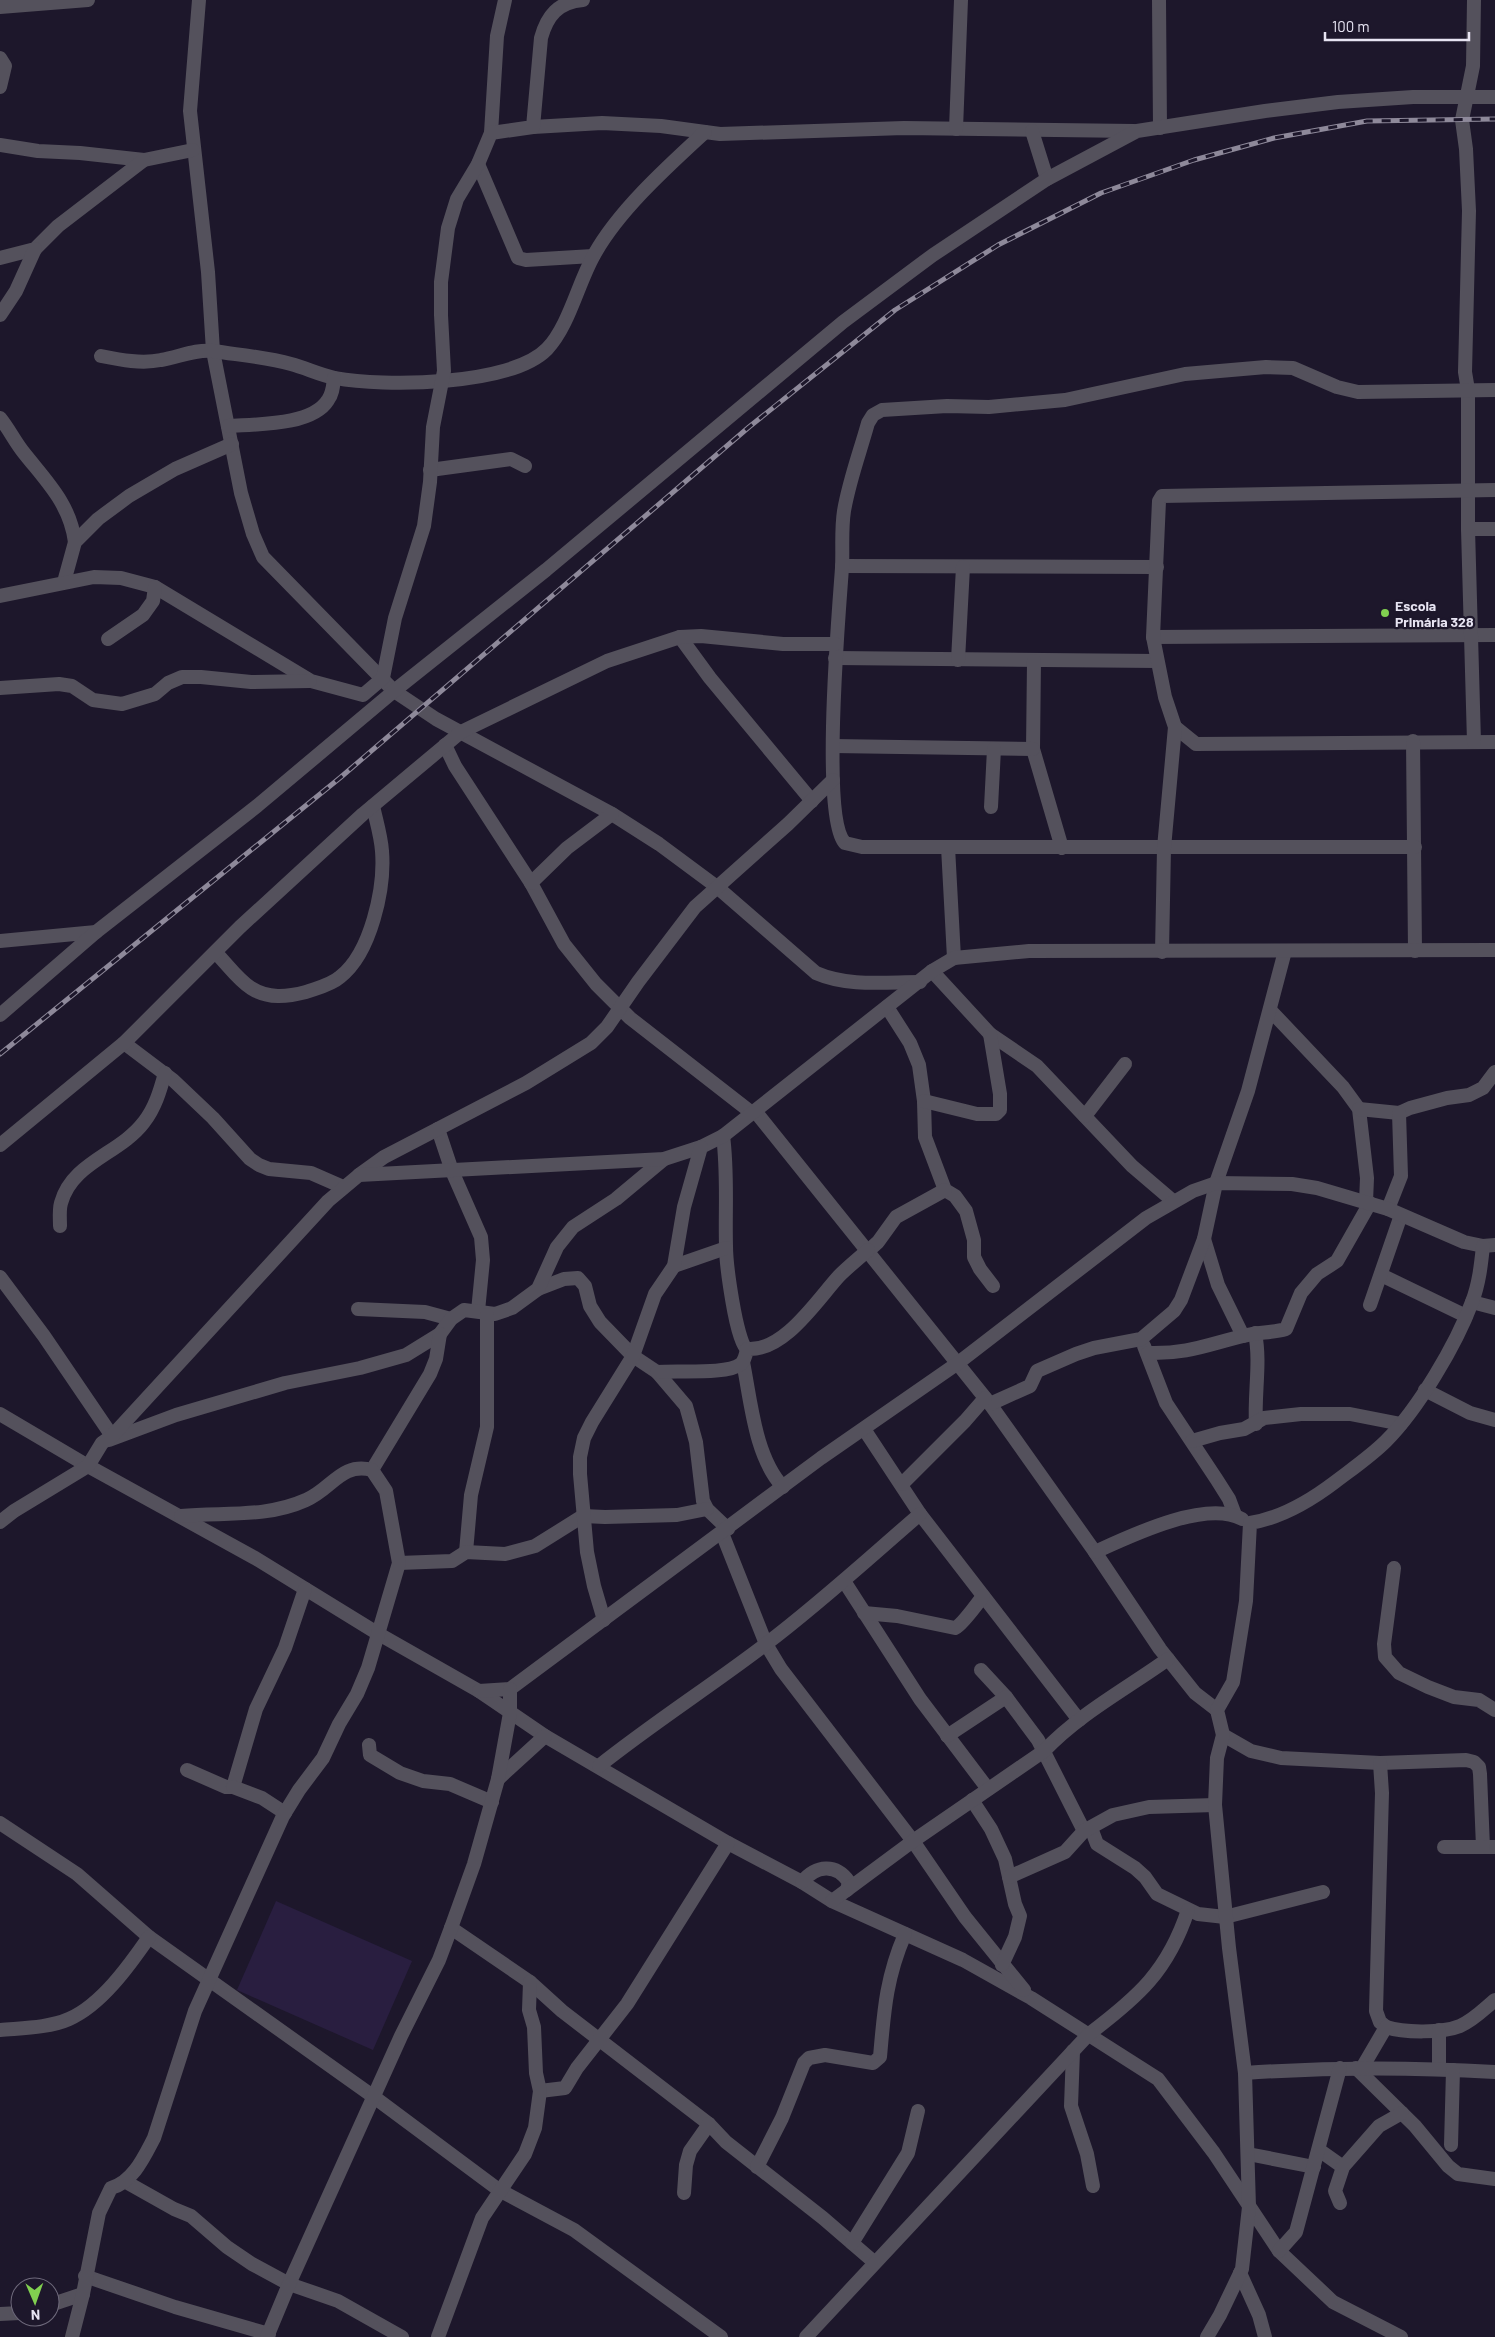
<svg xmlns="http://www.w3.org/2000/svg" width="1495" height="2337" viewBox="0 0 1495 2337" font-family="Barlow,sans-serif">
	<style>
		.green { fill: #291e40 }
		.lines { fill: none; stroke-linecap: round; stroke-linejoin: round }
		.minor { stroke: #54515c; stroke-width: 14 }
		.rail-casing { stroke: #8e899a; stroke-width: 5 }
		.rail { stroke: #1d172b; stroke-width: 3; stroke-dasharray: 9; stroke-linecap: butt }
		.poi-dot { fill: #81d050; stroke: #1d172b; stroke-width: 2 }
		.labels { text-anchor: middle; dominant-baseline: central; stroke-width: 4.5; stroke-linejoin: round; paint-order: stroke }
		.poi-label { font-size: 14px; font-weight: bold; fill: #e7e4f2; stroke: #1d172b; text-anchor: start }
	</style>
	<rect width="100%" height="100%" fill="#1d172b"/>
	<path class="green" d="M 276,1901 L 412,1961 L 373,2050 L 237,1990 Z"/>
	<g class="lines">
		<g class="minor">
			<path d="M 199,0 L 190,111 L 208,272 L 213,351 L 241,493 L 253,534 L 263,557 L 394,691 L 436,719 L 612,814 L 659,844 L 717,887 L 816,973 C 848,987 886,982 920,982"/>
			<path d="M 1159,0 L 1160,128"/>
			<path d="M 0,7 L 88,0"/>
			<path d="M 0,58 L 5,66 L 0,87"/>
			<path d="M 533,127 L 602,123 L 661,126 L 720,134 L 904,128 L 1134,131"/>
			<path d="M 956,129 L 961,0"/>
			<path d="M 1032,131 L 1047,179"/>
			<path d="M 491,133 L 497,36 L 505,0"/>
			<path d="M 0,145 L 38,151 L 80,153 L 144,160 L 193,150"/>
			<path d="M 478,164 L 518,258 L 526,260 L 593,256"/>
			<path d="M 0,258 L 35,249 L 58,226 L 144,160"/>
			<path d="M 0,315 L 16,291 L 35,249"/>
			<path d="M 101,356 C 121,360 142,364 161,360 C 179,357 195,349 213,351 C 239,355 266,357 291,364 C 306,368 320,375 335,378 C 383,387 511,386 547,349 C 569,326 578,283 594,255 C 618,211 668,166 705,132"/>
			<path d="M 0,418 C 9,429 15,442 24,453 C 47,482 70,504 75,542"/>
			<path d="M 228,426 C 256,424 312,426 328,400 C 333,393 333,386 334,378"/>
			<path d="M 430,470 L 511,459 L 525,466"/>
			<path d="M 1468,529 L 1495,529"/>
			<path d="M 842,566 L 1157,567"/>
			<path d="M 64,582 L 75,542 L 98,519 L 129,496 L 175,469 L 232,444"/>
			<path d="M 0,596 L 94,577 L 121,578 L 155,587 L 311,681 L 363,695 L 383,678 L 395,618 L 424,526 L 430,482 L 433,427 L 444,371 L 441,315 L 441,282 L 448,228 L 457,199 L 478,164 L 491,133 L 533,127 L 541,38 C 547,16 558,2 583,0"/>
			<path d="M 680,637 L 710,678 L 812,801"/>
			<path d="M 1153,637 L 1495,635"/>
			<path d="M 108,639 L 143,615 L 153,601 L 155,587"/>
			<path d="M 835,658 L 1157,661"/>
			<path d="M 958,660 L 963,567"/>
			<path d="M 1034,661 L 1033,749 L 1062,848"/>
			<path d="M 0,688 L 59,684 L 72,686 L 93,700 L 122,704 L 155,694 L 168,683 L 182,677 L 201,677 L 251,682 L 310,681"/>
			<path d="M 1175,727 L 1196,744 L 1495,742"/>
			<path d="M 1413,741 L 1415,951"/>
			<path d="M 1474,742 L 1468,529 L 1468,390 L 1465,372 L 1469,211 L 1466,149 L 1462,120 L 1473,66 L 1474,0"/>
			<path d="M 445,745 L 455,766 L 531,883 L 564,944 L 596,984 L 630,1018 L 752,1113"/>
			<path d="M 833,746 L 1033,749"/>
			<path d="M 991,807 L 994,749"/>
			<path d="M 948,847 L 954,958"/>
			<path d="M 1415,847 L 862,847 L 845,843 C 821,819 839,610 842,568 C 843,549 841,530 844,511 C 849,481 860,452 868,423 L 873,415 L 882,410 L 947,406 L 989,407 L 1065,400 L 1185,374 L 1266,367 L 1293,368 L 1337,387 L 1358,392 L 1495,390"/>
			<path d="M 531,883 L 567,848 L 612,814"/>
			<path d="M 0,941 L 96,932"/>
			<path d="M 1162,952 L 1164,848 L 1175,727 L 1165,697 L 1153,637 L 1159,501 L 1162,496 L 1495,490"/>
			<path d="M 216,953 C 227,964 238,980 251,988 C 268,999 287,997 306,992 C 317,988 331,985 340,977 C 371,953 385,888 382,851 C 381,836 376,820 373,806"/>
			<path d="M 932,971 L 990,1034 L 1037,1066 L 1132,1166 L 1173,1201"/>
			<path d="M 887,1007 L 910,1043 L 919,1065 L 924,1101 L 925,1137 L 945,1190 L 955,1196 L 966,1211 L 974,1240 L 974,1257 L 980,1269 L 993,1286"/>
			<path d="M 1270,1010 L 1343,1087 L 1359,1109 L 1367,1178 L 1366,1202"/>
			<path d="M 0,1015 L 96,932 L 257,806 L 394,691 L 546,570 L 843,322 L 933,255 L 1047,179 L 1137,131 L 1265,111 L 1338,102 L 1413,97 L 1495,97"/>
			<path d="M 124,1043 L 173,1080 L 213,1118 L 250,1159 L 259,1165 L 269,1169 L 311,1173 L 343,1187"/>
			<path d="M 924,1101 L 977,1114 L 996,1114 L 1000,1110 L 1000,1094 L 990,1034"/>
			<path d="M 1359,1109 L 1399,1113 L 1410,1108 L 1447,1098 L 1469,1095 L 1483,1088 L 1495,1072"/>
			<path d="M 755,1111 L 990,1404 L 1095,1552 L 1160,1649 L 1195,1693 L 1217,1710"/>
			<path d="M 1085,1116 L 1125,1064"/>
			<path d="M 438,1129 L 452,1171 L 481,1237 L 483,1260 L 478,1311"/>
			<path d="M 723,1136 C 728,1173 725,1209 726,1246 C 726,1263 736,1342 747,1349"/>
			<path d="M 0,1145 L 124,1043 L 240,927 L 363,814 L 461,732 L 607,661 L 680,637 L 701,636 L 783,644 L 835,644"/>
			<path d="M 359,1175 L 384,1157 L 526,1083 L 591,1043 L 607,1027 L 638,982 L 695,907 L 788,824 L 833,780"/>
			<path d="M 1388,1209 L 1401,1176 L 1399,1113"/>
			<path d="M 60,1226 C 60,1219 59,1210 61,1203 C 72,1162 120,1154 144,1122 C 155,1108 160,1091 165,1073"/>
			<path d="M 1204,1239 L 1218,1285 L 1243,1336"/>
			<path d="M 868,1251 L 878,1242 L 896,1217 L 945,1190"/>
			<path d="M 674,1266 L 726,1248"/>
			<path d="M 1381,1275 L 1466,1316"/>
			<path d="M 0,1277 L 44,1336 L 112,1436"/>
			<path d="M 538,1289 L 564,1279 L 578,1278 L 585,1286 L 590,1306 L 600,1322 L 633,1356 L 657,1372 L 686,1406 L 696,1442 L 703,1501 L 707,1509 L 728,1529"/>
			<path d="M 1472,1302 L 1495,1308"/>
			<path d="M 1370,1305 L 1401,1215"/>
			<path d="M 358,1309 L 425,1312 L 451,1319"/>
			<path d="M 1255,1333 C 1261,1363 1254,1394 1256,1424"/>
			<path d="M 1144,1346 L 1166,1403 L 1217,1480 L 1229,1499 L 1235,1515"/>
			<path d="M 1148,1353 C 1188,1354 1206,1345 1243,1336 C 1257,1332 1272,1333 1286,1329 L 1301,1293 L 1317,1274 L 1337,1261 L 1370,1203"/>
			<path d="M 743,1362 C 751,1402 755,1457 783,1487"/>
			<path d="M 657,1372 C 677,1370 727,1375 741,1364 C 745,1360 746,1354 747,1349 C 784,1352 817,1300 839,1276 C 848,1267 858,1259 868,1250"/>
			<path d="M 1425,1390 L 1470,1413 L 1495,1420"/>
			<path d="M 990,1404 L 1030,1386 L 1037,1371 L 1076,1354 L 1094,1348 L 1141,1339 L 1174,1311 L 1181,1300 L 1204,1239 L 1216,1183 L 1248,1091 L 1285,951"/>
			<path d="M 0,1414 L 88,1466 L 255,1558 L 377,1633 L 479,1691 L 545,1736 L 728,1843 L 802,1882 L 832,1901 L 963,1960 L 1031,1998 L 1158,2079 L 1214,2153 L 1279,2251 L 1333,2302 L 1401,2337"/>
			<path d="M 864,1429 L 920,1514 L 1079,1720"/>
			<path d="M 109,1440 L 176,1415 L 285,1383 L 360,1368 L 406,1355 L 440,1334 L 451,1319 L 464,1310 L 495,1314 L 512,1308 L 538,1289 L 557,1247 L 573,1227 L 616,1199 L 664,1159"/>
			<path d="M 1192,1441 L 1220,1433 L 1244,1429 L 1264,1418 L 1301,1414 L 1350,1414 L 1401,1424"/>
			<path d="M 372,1470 L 430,1374 L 436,1359 L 440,1334"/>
			<path d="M 902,1484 L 965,1421 L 985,1398"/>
			<path d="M 0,1522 L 14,1511 L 88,1466 L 102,1443 L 112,1436 L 328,1201 L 359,1175 L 664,1159 L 701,1147 L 723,1136 L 932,971 L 954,958 L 1029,951 L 1495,950"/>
			<path d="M 722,1533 L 766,1644 L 781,1669 L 913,1841 L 965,1917 L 1024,1990"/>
			<path d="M 466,1552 L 471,1495 L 487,1427 L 487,1315"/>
			<path d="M 1095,1552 C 1130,1536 1206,1499 1242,1519"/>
			<path d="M 399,1563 L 452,1561 L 466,1552 L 505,1554 L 535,1546 L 583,1516 L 605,1517 L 677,1515 L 707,1509"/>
			<path d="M 1394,1568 L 1384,1644 L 1385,1657 L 1399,1673 L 1428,1687 L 1454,1697 L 1479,1700 L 1495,1710"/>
			<path d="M 844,1581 L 920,1699 L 988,1789"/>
			<path d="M 864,1613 L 897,1616 L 955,1628 C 962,1625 977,1604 983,1596"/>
			<path d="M 604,1620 L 594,1586 L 587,1552 L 580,1474 L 580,1457 L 584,1438 L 592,1422 L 633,1356 L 655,1294 L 674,1266 L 684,1207 L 701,1147"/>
			<path d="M 981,1670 L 1006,1697 L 1038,1740 L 1084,1831"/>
			<path d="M 479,1691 L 510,1689 L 821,1458 L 958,1363 L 1146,1218 L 1193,1191 L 1216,1183 L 1292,1184 L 1317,1188 L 1388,1209 L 1464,1242 L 1483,1246 L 1495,1245"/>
			<path d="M 1223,1735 L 1251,1751 L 1281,1758 L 1380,1763 L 1466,1760 L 1474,1762 L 1479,1767 L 1480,1774 L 1483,1847 L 1495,1847"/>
			<path d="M 947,1736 L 1006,1697"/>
			<path d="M 369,1745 L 370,1755 L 400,1773 L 423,1781 L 450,1784 L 492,1802"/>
			<path d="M 1380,1763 L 1382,1793 L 1376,2011 L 1380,2022 L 1386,2027"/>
			<path d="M 599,1766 C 653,1723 711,1686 766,1644 C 819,1604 869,1558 920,1514"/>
			<path d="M 187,1770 L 226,1787 L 233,1787 L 256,1709 L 285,1648 L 305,1589"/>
			<path d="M 498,1779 L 545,1736"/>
			<path d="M 233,1787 L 262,1798 L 285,1813"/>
			<path d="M 972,1800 L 991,1829 L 1005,1859 L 1015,1904 L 1020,1916 L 1015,1937 L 1002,1965"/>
			<path d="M 0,1823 L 77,1874 L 149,1937 L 374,2097 L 499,2190 L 574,2230 L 721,2337"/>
			<path d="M 1091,1828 L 1097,1844 L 1135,1868 L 1145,1877 L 1157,1894 L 1198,1914 L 1225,1917 L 1323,1892"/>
			<path d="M 1444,1847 L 1483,1847"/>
			<path d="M 1009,1877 L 1065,1852 L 1084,1831 L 1113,1815 L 1149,1807 L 1215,1805"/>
			<path d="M 802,1882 C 816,1865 836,1863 849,1882 L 847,1890"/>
			<path d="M 832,1901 L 913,1841 L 1044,1751 C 1079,1714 1126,1689 1168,1659"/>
			<path d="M 451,1928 L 530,1982 L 562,2011 L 709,2124 L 726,2142 L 823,2218 L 874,2262"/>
			<path d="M 0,2030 C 21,2028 49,2028 69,2019 C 101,2005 129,1966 149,1937"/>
			<path d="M 1073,2051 L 1071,2106 L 1087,2154 L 1093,2186"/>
			<path d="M 1356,2068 L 1415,2126 L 1448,2166 L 1458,2174 L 1495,2179"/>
			<path d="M 1362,2068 L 1386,2027 C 1404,2033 1443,2033 1460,2026 C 1474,2020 1484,2009 1495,2000"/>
			<path d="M 1439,2069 L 1439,2030"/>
			<path d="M 1245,2073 C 1329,2067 1411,2067 1495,2072"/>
			<path d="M 540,2091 L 565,2088 L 577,2068 L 627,2004 L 728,1843"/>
			<path d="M 1451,2145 L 1453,2070"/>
			<path d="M 1319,2150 L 1343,2167"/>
			<path d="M 1248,2154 L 1314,2167"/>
			<path d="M 757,2167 L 782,2118 L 804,2063 L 809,2058 L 825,2055 L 873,2063 L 880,2057 C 884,2011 886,1978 905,1934"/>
			<path d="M 126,2182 L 174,2209 L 191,2216 L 227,2247 L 252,2264 L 289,2284 L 338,2301 L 402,2337"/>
			<path d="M 684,2193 L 686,2165 L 690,2151 L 709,2124"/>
			<path d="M 1340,2203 L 1335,2191 L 1343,2167 L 1379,2126 L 1402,2113"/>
			<path d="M 852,2243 L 908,2153 L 918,2111"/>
			<path d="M 1279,2251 L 1296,2232 L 1340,2068"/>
			<path d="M 1240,2273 L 1259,2315 L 1265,2337"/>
			<path d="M 85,2276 L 175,2307 L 269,2334"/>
			<path d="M 50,2305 L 83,2294"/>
			<path d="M 0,2314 L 20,2313"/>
			<path d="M 72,2337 L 83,2294 L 99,2213 L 111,2188 C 133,2182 144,2157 154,2138 L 195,2011 L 283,1816 L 299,1790 L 323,1758 L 339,1724 L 357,1694 L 368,1668 L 399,1563 L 386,1491 L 372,1470 C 341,1462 332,1489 306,1500 C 266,1518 224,1512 181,1516"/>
			<path d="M 267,2337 L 289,2284 L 401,2036 L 439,1960 L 451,1928 L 474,1864 L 498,1779 L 510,1713 L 510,1689"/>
			<path d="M 438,2337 L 482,2218 L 525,2154 L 535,2128 L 540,2091 L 536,2073 L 534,2027 L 529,2010 L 530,1982"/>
			<path d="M 806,2337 L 1089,2034 C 1138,1997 1168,1971 1188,1910"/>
			<path d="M 1207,2337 L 1220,2315 L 1242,2269 L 1249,2207 L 1245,2073 L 1229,1948 L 1215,1805 L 1217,1758 L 1223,1735 L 1217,1710 L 1233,1682 L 1246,1601 L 1250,1523 C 1282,1518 1310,1501 1335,1482 C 1352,1469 1371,1456 1386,1441 C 1418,1409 1456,1345 1472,1302 C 1479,1284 1481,1265 1483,1246"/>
		</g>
		<defs>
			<path id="rail" d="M 0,1054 L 341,777 L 749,427 L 895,310 L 998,245 L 1101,193 L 1194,160 L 1274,138 L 1367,121 L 1495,119"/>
		</defs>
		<use href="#rail" class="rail-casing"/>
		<use href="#rail" class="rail"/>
	</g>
	<circle class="poi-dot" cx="1385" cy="613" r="5"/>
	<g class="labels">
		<g class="poi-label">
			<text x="1395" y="605">Escola<tspan x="1395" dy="16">Primária 328</tspan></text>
		</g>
	</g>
	<g transform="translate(35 2302) rotate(178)"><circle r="24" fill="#1d172b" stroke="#6e697b"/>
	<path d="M0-4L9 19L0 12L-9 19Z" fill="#81d050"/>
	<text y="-8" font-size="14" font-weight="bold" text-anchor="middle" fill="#e7e4f2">N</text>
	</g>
	<path d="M1325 32v8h144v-8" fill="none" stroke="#e7e4f2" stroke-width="2.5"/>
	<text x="1332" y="32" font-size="15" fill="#e7e4f2" stroke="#1d172b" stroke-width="4" paint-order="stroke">100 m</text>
</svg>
